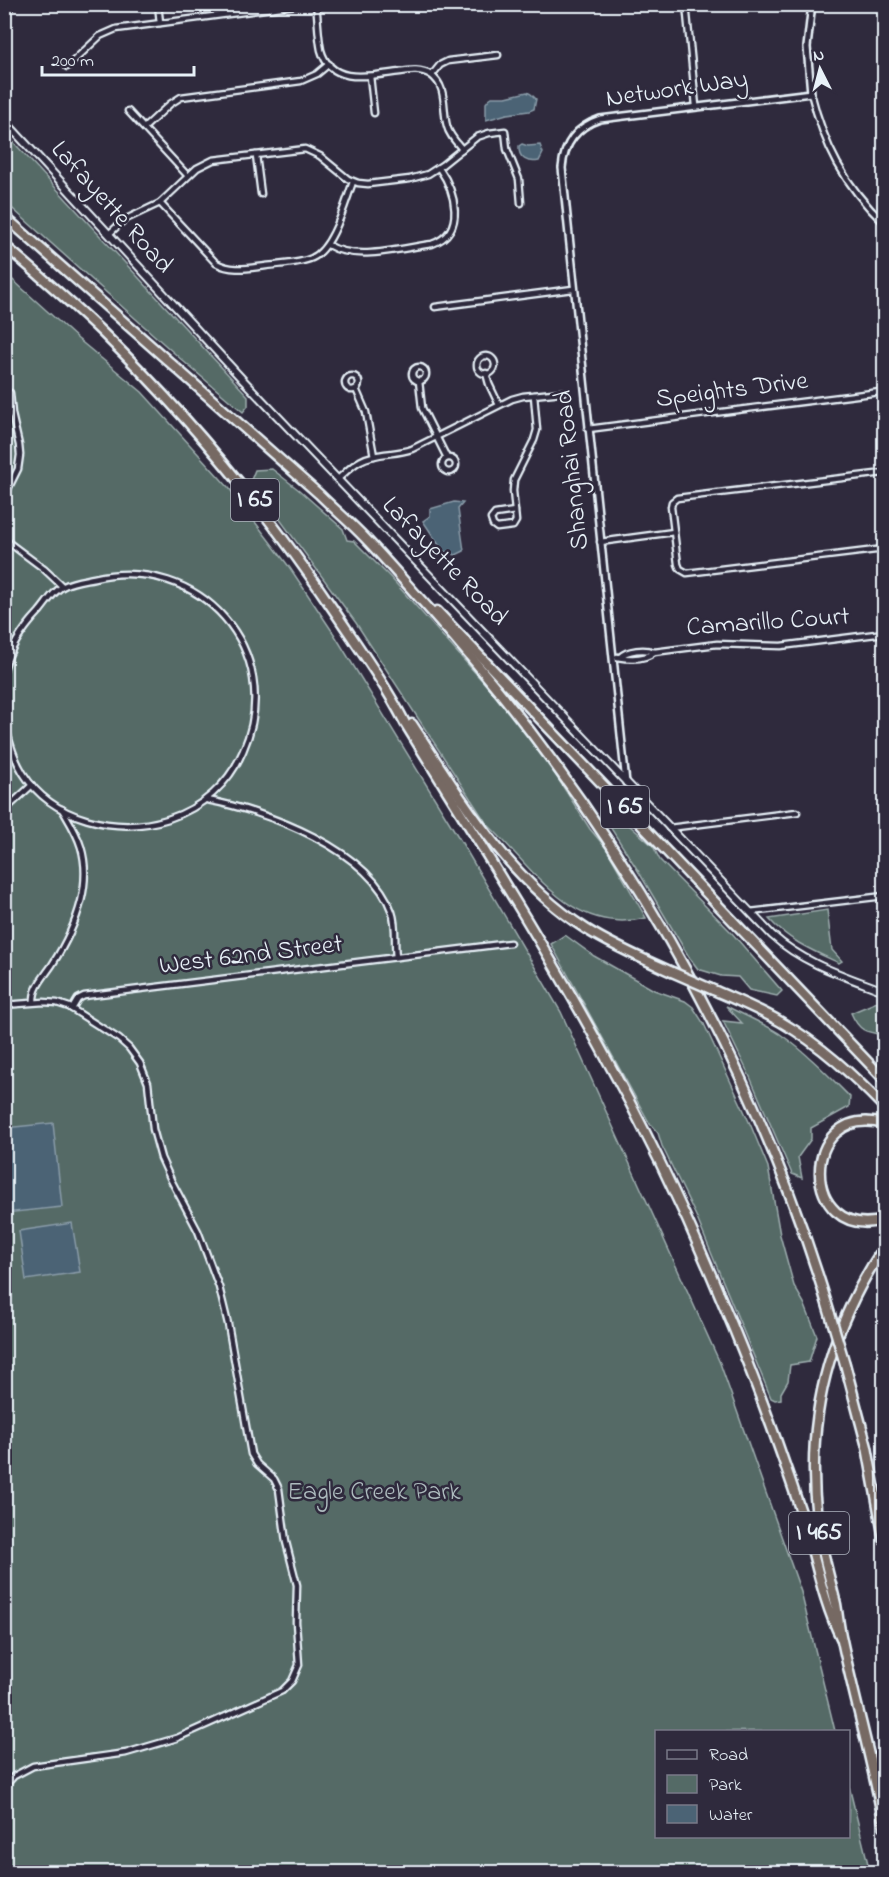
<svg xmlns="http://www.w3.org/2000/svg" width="889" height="1877" viewBox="0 0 889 1877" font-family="'Indie Flower',sans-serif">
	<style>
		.green { fill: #546a66; stroke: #9eaeaf; stroke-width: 1.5 }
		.water { fill: #4b6375; stroke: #8a9ca9; stroke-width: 1.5 }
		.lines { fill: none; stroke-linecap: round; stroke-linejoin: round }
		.minor-casing { stroke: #e8f1f8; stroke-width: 9 }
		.tertiary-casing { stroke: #e8f1f8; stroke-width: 10 }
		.secondary-casing { stroke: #e8f1f8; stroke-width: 10 }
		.motorway-casing { stroke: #e8f1f8; stroke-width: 13 }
		.minor { stroke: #2f2a3d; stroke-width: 4.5 }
		.tertiary { stroke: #2f2a3d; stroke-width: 5 }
		.secondary { stroke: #2f2a3d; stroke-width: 6 }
		.motorway { stroke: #766964; stroke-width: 8 }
		.motorway-bridge-casing { stroke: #e8f1f8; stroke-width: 13; stroke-linecap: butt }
		.motorway-bridge { stroke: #766964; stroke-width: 8 }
		.labels { text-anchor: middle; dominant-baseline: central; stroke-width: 5; stroke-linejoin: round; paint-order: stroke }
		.shield { fill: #2f2a3d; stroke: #b0b5c0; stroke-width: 1.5 }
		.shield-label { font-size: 24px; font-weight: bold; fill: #e8f1f8 }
		.street-label { font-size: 26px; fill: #e8f1f8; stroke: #2f2a3d }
		.park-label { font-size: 26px; fill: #adbbbe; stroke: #2f2a3d }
	</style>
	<rect width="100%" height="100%" fill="#2f2a3d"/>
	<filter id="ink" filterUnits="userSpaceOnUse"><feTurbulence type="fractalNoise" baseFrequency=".0167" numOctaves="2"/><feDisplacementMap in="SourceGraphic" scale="12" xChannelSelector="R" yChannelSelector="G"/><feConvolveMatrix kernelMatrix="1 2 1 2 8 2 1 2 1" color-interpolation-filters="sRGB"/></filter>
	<g filter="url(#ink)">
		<g class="green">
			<path d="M 5,133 L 248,396 L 248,406 L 243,412 L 183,361 L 5,202 Z"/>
			<path d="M 4,272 L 78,339 L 142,392 L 229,488 L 290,568 L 334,634 L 462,843 L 561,1012 L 720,1363 L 801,1592 L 835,1731 L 656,1732 L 656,1836 L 848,1836 L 849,1786 L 870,1872 L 5,1872 Z"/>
			<path d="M 272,469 L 299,490 L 343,529 L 347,540 L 354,541 L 391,578 L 503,704 L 548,763 L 590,829 L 606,848 L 646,918 C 570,936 534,868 487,824 L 356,623 L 251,480 L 255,470 Z"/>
			<path d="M 614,812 L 653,846 L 660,860 L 731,932 L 782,991 L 777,996 L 749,990 L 738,977 L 721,976 L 698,969 L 689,957 L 637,869 L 605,819 Z"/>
			<path d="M 827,910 L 832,950 L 842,961 L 839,963 C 813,951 789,941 769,919 Z"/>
			<path d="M 565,935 L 594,956 L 654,990 L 685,1001 L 693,1007 L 704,1024 L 751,1126 L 768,1167 L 780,1235 L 794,1286 L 804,1303 L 817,1336 L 809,1362 L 790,1365 L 788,1381 L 781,1393 L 781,1399 L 775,1400 L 771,1398 L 696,1216 L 662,1146 L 658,1133 L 650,1124 L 551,944 Z"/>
			<path d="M 877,1002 L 884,1006 L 884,1035 C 865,1032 859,1031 851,1013 Z"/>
			<path d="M 726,1006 C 744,1015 763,1023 780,1034 C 806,1052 828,1075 850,1097 L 849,1107 L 811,1128 L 811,1139 L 798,1157 L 802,1178 L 792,1174 L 750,1077 L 723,1021 L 742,1023 Z"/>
		</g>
		<g class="water">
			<path d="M 527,92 L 531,94 L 536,99 L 534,109 L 529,111 L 507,114 L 486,120 L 486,103 L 489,99 L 492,97 L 506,97 Z"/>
			<path d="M 522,144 L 528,146 L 540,145 L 543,153 L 539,161 C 528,163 518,159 519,146 Z"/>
			<path d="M 454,502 L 463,503 L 458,509 L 464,551 L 456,555 L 443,551 L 423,521 L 430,516 L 430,509 Z"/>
			<path d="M 53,1123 L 62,1207 L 5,1213 L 5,1128 Z"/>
			<path d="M 72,1223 L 80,1272 L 26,1280 L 19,1231 Z"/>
			<path d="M 4,1234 L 11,1286 L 5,1287 L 4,1287 Z"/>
		</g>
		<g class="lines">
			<defs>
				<g id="minor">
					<path d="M 158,4 L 160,23"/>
					<path d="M 316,4 C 318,19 318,36 321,50 C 331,87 373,75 400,72 C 411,70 421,69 431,75 C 448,87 442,109 447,126 C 449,135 456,142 462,149"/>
					<path d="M 686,4 L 696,106"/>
					<path d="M 4,19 L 12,4"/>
					<path d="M 67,67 L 100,36 L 116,29 L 304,4"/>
					<path d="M 432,75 L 440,65 L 448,61 L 498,55"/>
					<path d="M 370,76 L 374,113"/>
					<path d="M 811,93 C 824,145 844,185 884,223"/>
					<path d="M 128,111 L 188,176"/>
					<path d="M 144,128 L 170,104 L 181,97 L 301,81 L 317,74 L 329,64"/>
					<path d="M 256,155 L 261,194"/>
					<path d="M 160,203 L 216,263 C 232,272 248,268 266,266 C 280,264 299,264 312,258 C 333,249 345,203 353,182"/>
					<path d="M 109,234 L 124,220 L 160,203 L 197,168 L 213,160 L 305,149 L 320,156 L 348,179 L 358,183 L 368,184 L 410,179 L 428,174 L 442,165 L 477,137 L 489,133 L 505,131 L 507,149 L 519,179 L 521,203"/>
					<path d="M 328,245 C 356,262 401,248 432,244 C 467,232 455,191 439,168"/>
					<path d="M 435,307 L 573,289"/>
					<circle cx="486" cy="365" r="9"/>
					<circle cx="419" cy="374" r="7"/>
					<path d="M 486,373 L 489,384 L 499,405"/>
					<circle cx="352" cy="383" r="7"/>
					<path d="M 419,381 L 422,408 L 447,458"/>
					<path d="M 356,389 L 366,412 L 374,456"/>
					<path d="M 4,393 L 10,393 L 12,414 L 19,445 L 20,455 L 18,469 L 4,497"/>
					<path d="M 588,429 L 880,392"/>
					<circle cx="449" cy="465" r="7"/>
					<path d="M 884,473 L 677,498 L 672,502 L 671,507 L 678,564 L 680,569 L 687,573 L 884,549"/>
					<path d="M 338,479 C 345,473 352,465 360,461 C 376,452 395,455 412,449 L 512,399 L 523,396 L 563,392"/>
					<path d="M 515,511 L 513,491 L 514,480 L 534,440 L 537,430 L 534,395"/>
					<path d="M 515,511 L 516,521 L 513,526 L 497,528 L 493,525 L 491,519 L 495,514 Z"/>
					<path d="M 4,539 L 44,569 L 62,586"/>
					<path d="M 600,542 L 674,532"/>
					<path d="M 617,657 C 628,659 644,661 654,652"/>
					<path d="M 620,657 C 627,650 645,648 654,652 L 717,644 L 781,646 L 884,633"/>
					<path d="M 4,670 C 10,647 23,629 39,612 C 46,604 54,590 64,586 C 73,581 85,580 94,578 C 199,553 287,651 243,751 C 229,784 202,808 168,819 C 117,835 52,820 23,773 C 13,757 9,739 4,721"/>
					<path d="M 207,800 C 266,811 370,849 392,912 C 397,926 394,942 396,957"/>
					<path d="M 4,811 L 32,785"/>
					<path d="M 669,828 L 797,812"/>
					<path d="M 750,912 L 884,896"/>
					<path d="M 34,1002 C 33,988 44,977 52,965 C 73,932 93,887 81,847 C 77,833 69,821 62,809"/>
					<path d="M 4,1005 L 44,1002 L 57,1003 L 69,1007 L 119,1039 L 129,1048 L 140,1063 L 148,1083 L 153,1129 L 161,1158 L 171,1180 L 198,1231 L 219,1287 L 228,1324 L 251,1454 L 257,1464 L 274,1479 L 279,1489 L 286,1542 L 297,1585 L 296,1622 L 299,1665 L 292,1681 L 282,1691 L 177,1738 L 126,1753 L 33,1766 L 14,1776 L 5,1786"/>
					<path d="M 72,1009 L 78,999 L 84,996 L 510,943"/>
				</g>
				<path id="tertiary" d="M 626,783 L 562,168 C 564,144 576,127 600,119 L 811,93 L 807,47 L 812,4"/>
				<path id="secondary" d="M 4,120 L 242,379 L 772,935 C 804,964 845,976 884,991"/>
				<g id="motorway">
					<path d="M 4,216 L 319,494 C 334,509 351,523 365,538 C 388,562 409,587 431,611 C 612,814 753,1053 830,1314"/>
					<path d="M 4,245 C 37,273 71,302 103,333 C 190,418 267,511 335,612 C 359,648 385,684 405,723 C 471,830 540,937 600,1047 C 645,1128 685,1211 720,1296 C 752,1370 779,1445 804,1521 C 816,1560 823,1602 841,1638"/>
					<path d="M 437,611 L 884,1079"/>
					<path d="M 412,724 C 462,800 508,879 586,929 C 613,946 643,959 672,972"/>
					<path d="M 711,989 C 734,999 759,1009 781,1022 C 821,1045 853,1075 884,1107"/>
					<path d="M 884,1124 C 798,1102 799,1243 884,1220"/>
					<path d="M 884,1247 C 829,1329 805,1421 817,1519 C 821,1548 829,1575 836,1604 C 838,1615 839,1628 842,1640 C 855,1702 873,1763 884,1826"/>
					<path d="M 845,1364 L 867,1447 L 884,1539"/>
				</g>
			</defs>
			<use href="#minor" class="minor-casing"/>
			<use href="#tertiary" class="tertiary-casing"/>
			<use href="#secondary" class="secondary-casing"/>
			<use href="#motorway" class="motorway-casing"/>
			<use href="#minor" class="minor"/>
			<use href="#tertiary" class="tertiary"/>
			<use href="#secondary" class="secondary"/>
			<use href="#motorway" class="motorway"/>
			<defs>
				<g id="motorway-bridge">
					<path d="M 672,972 L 711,989"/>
					<path d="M 830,1314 L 845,1364"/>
				</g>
			</defs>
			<use href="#motorway-bridge" class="motorway-bridge-casing"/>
			<use href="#motorway-bridge" class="motorway-bridge"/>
		</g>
	</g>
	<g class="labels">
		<g class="shield">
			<rect x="231" y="479" width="48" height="42" rx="4.5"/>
			<rect x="601" y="786" width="48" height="42" rx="4.5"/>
			<rect x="789" y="1512" width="60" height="42" rx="4.5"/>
		</g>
		<g class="shield-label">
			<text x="255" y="500">I 65</text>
			<text x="625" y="807">I 65</text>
			<text x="819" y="1533">I 465</text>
		</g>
		<g class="street-label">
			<text transform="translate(677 90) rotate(-8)">Network Way</text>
			<text transform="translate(111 208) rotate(48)">Lafayette Road</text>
			<text transform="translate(732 391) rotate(-7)">Speights Drive</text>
			<text transform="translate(573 470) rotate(-96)">Shanghai Road</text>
			<text transform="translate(444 562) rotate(46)">Lafayette Road</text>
			<text transform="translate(768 623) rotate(-4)">Camarillo Court</text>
			<text transform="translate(251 956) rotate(-7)">West 62nd Street</text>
		</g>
		<g class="park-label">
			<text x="374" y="1493">Eagle Creek Park</text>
		</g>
	</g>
	<rect width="889" height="1877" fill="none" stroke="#2f2a3d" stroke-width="24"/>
	<rect x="12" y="12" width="865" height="1853" fill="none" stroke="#e8f1f8" stroke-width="2" filter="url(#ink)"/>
	<rect x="655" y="1730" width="195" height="108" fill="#2f2a3d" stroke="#797a88" stroke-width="1.5"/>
	<rect x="667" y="1750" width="30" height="9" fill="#2f2a3d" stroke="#797a88" stroke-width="1.5"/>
	<text x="709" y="1760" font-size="18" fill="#e8f1f8">Road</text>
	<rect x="667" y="1775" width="30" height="18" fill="#546a66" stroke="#797a88" stroke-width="1.5"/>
	<text x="709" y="1790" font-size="18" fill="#e8f1f8">Park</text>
	<rect x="667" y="1805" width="30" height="18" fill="#4b6375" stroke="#797a88" stroke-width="1.5"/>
	<text x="709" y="1820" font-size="18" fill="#e8f1f8">Water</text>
	<g transform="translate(820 69) rotate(354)" stroke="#2f2a3d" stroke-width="4.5" paint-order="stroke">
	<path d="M0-4.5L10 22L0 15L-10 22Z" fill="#e8f1f8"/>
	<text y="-9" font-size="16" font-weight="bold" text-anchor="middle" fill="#e8f1f8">N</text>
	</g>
	<path d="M42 66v9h152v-9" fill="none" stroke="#e8f1f8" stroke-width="3"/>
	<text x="51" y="66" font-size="18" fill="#e8f1f8" stroke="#2f2a3d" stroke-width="4.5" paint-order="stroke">200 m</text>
</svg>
